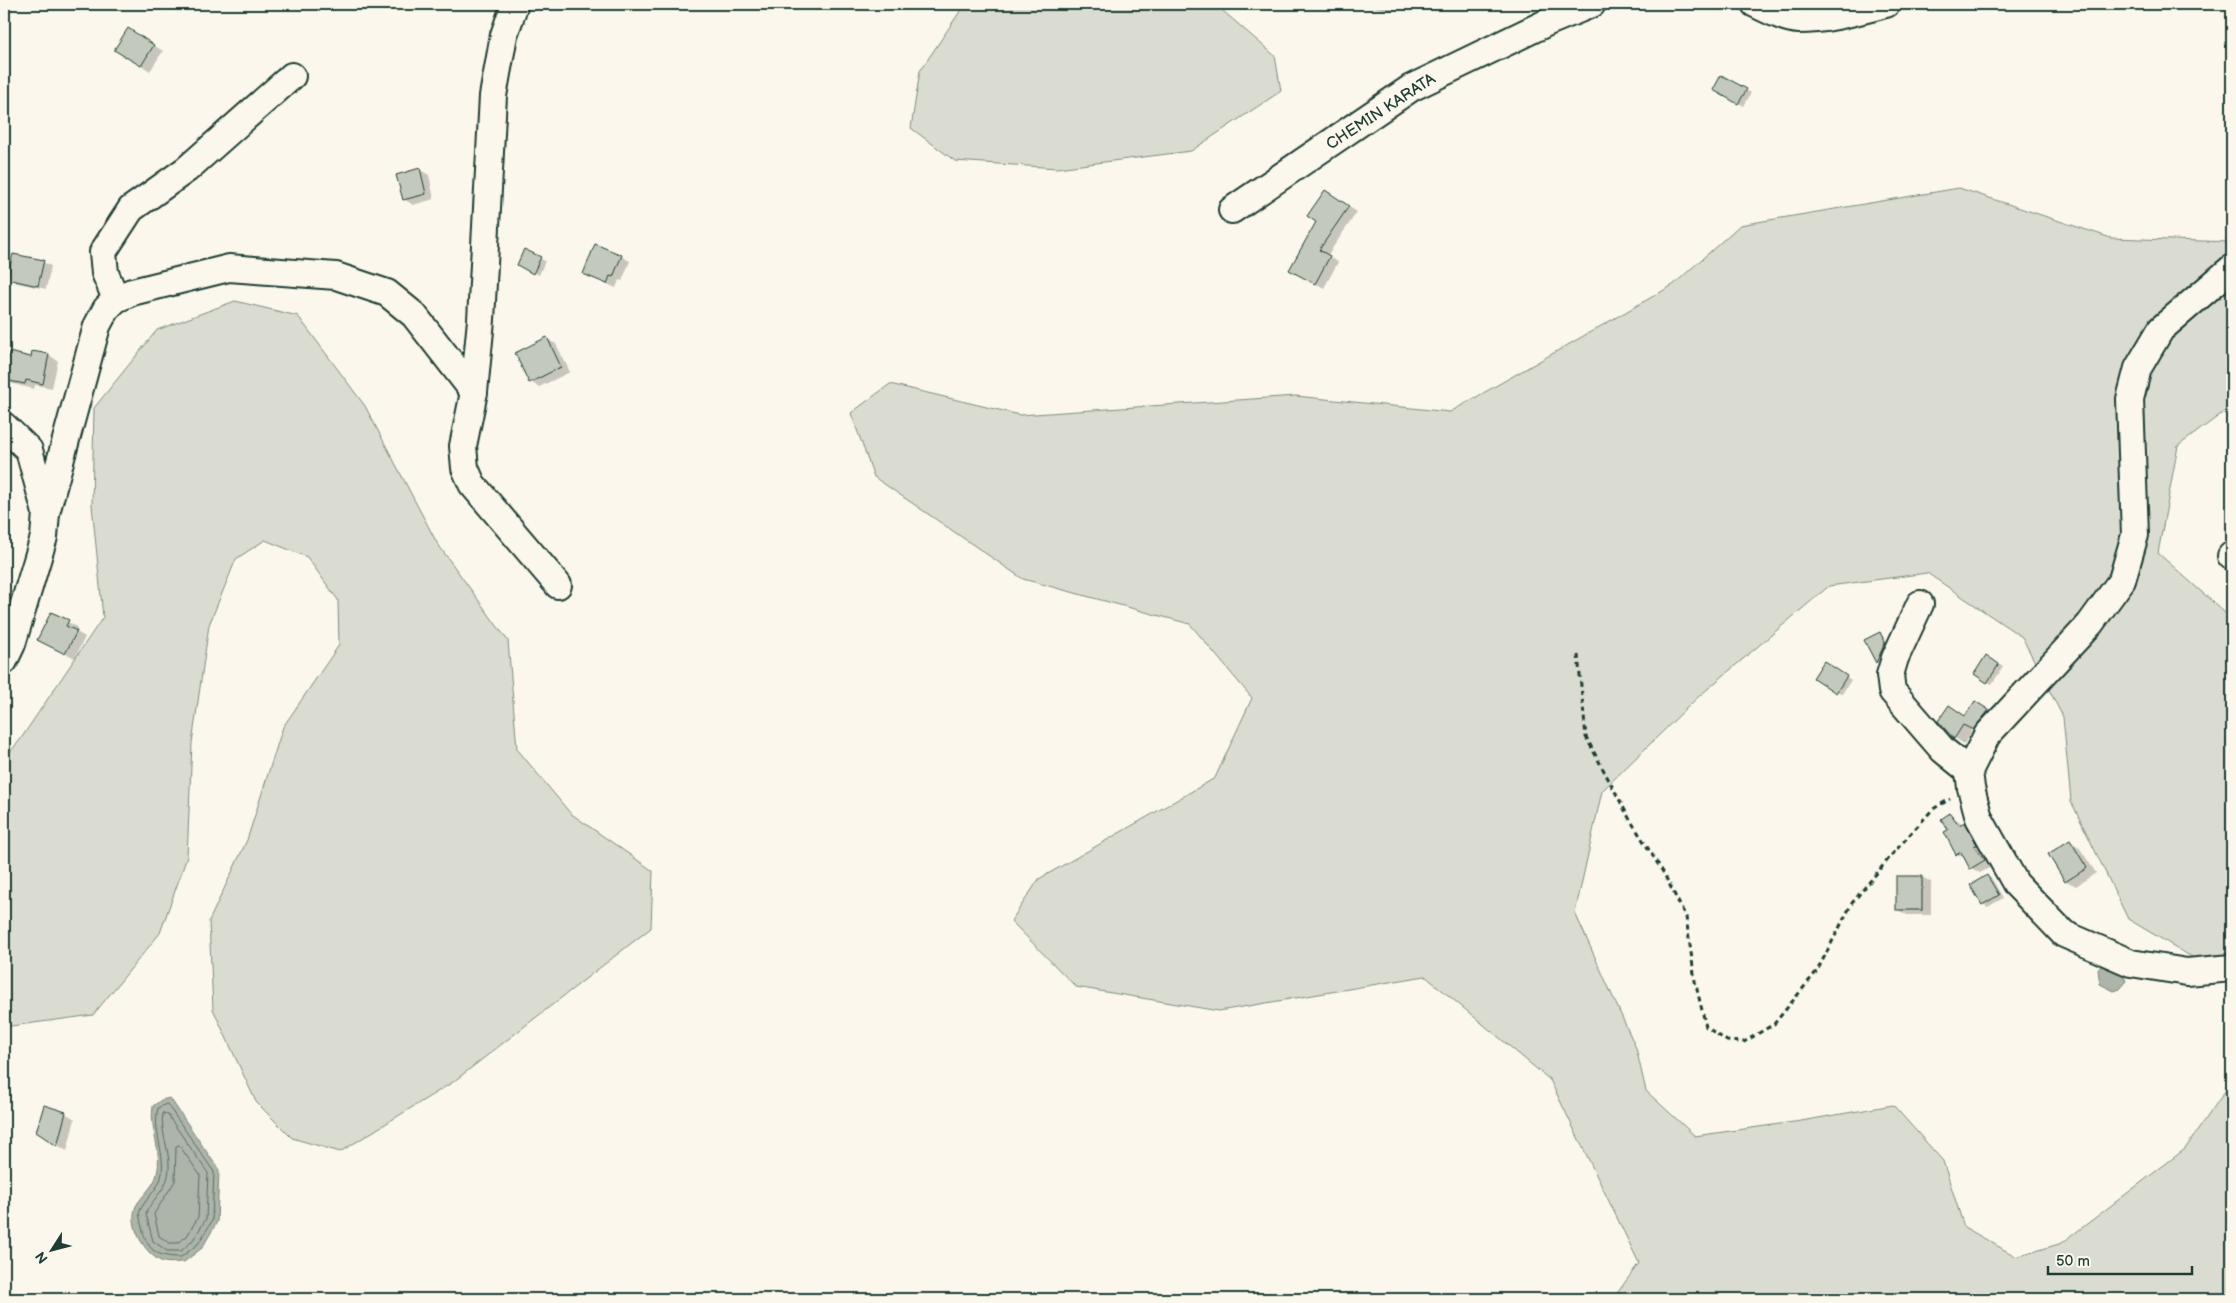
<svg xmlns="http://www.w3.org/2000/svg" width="2236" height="1303" viewBox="0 0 2236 1303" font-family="'Balsamiq Sans',sans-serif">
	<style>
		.green { fill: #dbdcd1; stroke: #7d8c82 }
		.water { fill: #adb4aa; stroke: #74847b }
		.shadow { fill: #0003 }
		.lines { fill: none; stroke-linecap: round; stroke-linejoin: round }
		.shore { stroke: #586d63; stroke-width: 1 }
		.building { fill: #c4c9be; stroke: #1f3d34 }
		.minor-casing { stroke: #1f3d34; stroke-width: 30 }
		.path { stroke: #1f3d34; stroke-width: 3; stroke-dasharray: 5 4; stroke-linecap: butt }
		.minor { stroke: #fbf7ec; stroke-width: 26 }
		.labels { text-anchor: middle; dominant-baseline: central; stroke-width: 4; stroke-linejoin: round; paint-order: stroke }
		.street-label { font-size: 16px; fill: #1f3d34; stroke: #fbf7ec }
	</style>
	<rect width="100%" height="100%" fill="#fbf7ec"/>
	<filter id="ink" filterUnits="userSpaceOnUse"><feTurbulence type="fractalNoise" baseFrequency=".02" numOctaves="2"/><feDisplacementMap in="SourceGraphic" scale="10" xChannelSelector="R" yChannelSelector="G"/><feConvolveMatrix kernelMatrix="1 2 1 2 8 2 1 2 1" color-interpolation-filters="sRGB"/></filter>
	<g filter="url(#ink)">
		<g class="green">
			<path d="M 965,4 L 1215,4 L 1275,56 L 1281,91 L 1191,151 L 1057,168 L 955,161 L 911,128 L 920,71 Z"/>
			<path d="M 1959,188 L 2111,238 L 2232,242 L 2232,406 L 2178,446 L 2158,553 L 2232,619 L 2232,981 L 2128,919 L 2071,801 L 2063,717 L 2022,637 L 1927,573 L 1829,586 L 1697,698 L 1602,791 L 1575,913 L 1636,1048 L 1646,1091 L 1695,1136 L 1801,1121 L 1893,1105 L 1943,1161 L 1964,1227 L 2017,1257 L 2062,1243 L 2185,1149 L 2232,1081 L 2232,1299 L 1613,1299 L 1639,1263 L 1550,1080 L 1425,976 L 1219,1011 L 1076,987 L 1011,921 L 1039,879 L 1215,778 L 1252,698 L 1190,624 L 1023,579 L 874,477 L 851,413 L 890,384 L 1020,415 L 1296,396 L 1450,412 L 1673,285 L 1740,225 Z"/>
			<path d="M 235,301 L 298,316 L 365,406 L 437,543 L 508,641 L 517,749 L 570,813 L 653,871 L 651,928 L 453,1082 L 340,1152 L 292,1138 L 256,1102 L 213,1009 L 209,921 L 247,840 L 283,727 L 339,645 L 338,600 L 307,557 L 265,540 L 236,559 L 209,625 L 192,743 L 187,857 L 160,933 L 93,1015 L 4,1027 L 4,759 L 20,740 L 103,617 L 92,505 L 94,408 L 157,330 Z"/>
		</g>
		<g class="water">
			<path d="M 2103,963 L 2123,972 L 2126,982 L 2120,989 L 2114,991 L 2100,984 L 2098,970 Z"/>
			<path d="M 170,1098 L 219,1170 L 217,1222 L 202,1248 L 184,1262 C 177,1262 167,1264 161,1261 C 144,1253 128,1225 136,1206 C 142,1195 154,1187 157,1174 C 163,1152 149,1129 153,1106 L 161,1100 Z"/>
		</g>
		<g class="shadow">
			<path d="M 1358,4 L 1394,4 L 1393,11 Z"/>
			<path d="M 137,35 L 163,51 L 150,71 L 141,65 Z"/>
			<path d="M 1722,77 L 1751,93 L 1744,106 L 1715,90 Z"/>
			<path d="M 420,170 L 429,175 L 434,199 L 413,205 L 404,199 Z"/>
			<path d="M 1334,197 L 1357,212 L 1327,256 L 1338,262 L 1324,288 L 1291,270 Z"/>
			<path d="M 525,251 L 545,261 L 539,275 L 519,265 Z"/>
			<path d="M 621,256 L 630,261 L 622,281 L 619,280 L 616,288 L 584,274 Z"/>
			<path d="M 43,262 L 51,266 L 46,289 L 17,283 L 9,278 Z"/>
			<path d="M 547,339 L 556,344 L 570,372 L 539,387 L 530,382 Z"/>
			<path d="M 33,352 L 49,355 L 58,361 L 52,388 L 35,385 L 34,389 L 13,384 L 4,379 L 32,358 Z"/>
			<path d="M 51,613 L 77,627 L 75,631 L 85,637 L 75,658 L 47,644 Z"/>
			<path d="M 1879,634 L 1884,637 L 1890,647 L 1882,665 L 1877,662 L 1866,641 Z"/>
			<path d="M 1991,659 L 2003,667 L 1992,684 L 1987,682 Z"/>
			<path d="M 1829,665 L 1851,680 L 1842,694 L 1815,677 Z"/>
			<path d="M 1988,710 L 1970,731 L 1972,731 L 1964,744 L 1955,738 L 1966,717 Z"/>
			<path d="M 1950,815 L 1963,824 L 1974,829 L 1985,850 L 1982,851 L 1993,866 L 1980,873 L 1971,868 L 1966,859 L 1957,854 L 1949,831 Z"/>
			<path d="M 2070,841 L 2079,847 L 2096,873 L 2076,886 L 2066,881 Z"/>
			<path d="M 1987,876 L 1992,879 L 2003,898 L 1988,907 L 1983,904 Z"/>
			<path d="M 1922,877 L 1931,882 L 1931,915 L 1907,915 L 1898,910 Z"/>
			<path d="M 65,1113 L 75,1119 L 67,1151 L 37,1132 Z"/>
		</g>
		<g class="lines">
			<g class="shore">
				<path d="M 167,1104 L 214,1172 L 212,1221 L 198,1244 L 181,1257 C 147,1257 145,1243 139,1213 C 144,1199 160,1189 162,1173 C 165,1152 152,1129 158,1108 Z"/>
				<path d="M 163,1113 L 167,1114 L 208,1173 L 206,1219 L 193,1240 L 181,1251 L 167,1251 L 153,1241 L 146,1214 C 150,1201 165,1191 168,1176 C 173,1155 159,1133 163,1113 Z"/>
				<path d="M 179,1145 L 200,1175 L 198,1217 L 187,1236 L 177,1243 L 169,1243 L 159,1236 L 154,1214 L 175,1181 L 176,1147 Z"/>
			</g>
		</g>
		<g class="building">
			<path d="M 128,28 L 154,45 L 141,66 L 114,50 Z"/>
			<path d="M 1721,75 L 1747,89 L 1738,104 L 1713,90 Z"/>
			<path d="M 420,168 L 426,194 L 403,200 L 396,175 Z"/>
			<path d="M 1325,190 L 1349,206 L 1319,250 L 1330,256 L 1315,284 L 1289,270 L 1316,222 L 1307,216 Z"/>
			<path d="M 595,244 L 622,255 L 613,277 L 610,276 L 607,284 L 583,274 Z"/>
			<path d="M 524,249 L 541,257 L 533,274 L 517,265 Z"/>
			<path d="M 13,254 L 44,260 L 38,286 L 7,279 Z"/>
			<path d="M 547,337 L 561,367 L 529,383 L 515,353 Z"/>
			<path d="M 32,351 L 49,354 L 43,384 L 26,380 L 25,384 L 4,380 L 9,352 L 31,357 Z"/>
			<path d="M 51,612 L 69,620 L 66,626 L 77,631 L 65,654 L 37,640 Z"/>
			<path d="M 1880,632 L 1885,643 L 1876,663 L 1864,640 Z"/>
			<path d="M 1986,655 L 1999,664 L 1987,683 L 1974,674 Z"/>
			<path d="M 1824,661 L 1847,676 L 1836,693 L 1813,678 Z"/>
			<path d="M 1975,701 L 1989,710 L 1973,730 L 1963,725 L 1954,739 L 1938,721 L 1949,705 L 1965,716 Z"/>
			<path d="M 1950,813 L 1959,825 L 1965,822 L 1977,845 L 1974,846 L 1985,860 L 1970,869 L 1961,852 L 1956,855 L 1944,832 L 1948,830 L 1941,819 Z"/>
			<path d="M 2070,840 L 2087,868 L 2065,882 L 2048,854 Z"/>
			<path d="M 1987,875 L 1999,895 L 1982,905 L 1970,885 Z"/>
			<rect x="1896" y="876" width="26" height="34"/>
			<path d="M 44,1105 L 66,1112 L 57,1146 L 36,1132 Z"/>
		</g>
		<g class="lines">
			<defs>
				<g id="minor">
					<path d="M 515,4 L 504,35 L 493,96 L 481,320 L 474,392 L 463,446 L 465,468 L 472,484 L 558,585"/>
					<path d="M 1755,4 C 1768,10 1784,19 1799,20 C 1828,20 1858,11 1886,4"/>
					<path d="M 1232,210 L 1411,88 L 1546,23 L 1592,4"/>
					<path d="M 2232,268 L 2161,329 L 2138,368 L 2130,399 L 2135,535 L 2122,580 L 2090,624 L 1987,735 L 1969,771 L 1971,788 L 1979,818 L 2016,884 L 2064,934 L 2131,963 L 2187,972 L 2232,968"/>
					<path d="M 116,299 L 105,273 L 103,252 L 131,209 L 187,169 L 292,76"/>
					<path d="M 4,426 L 29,450 L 46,513 L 44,537 L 12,644 L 4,661"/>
					<path d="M 46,513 L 97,326 L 106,309 L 116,299 L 132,292 L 229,268 L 336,276 L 387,293 L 414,315 L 474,392"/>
					<path d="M 2231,556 L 2232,555"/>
					<path d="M 1920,604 L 1895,658 L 1890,675 L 1892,691 L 1943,750 L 1969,771"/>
				</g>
			</defs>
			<use href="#minor" class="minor-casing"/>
			<path class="path" d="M 1578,655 L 1586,737 L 1629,818 L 1663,872 L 1686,917 L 1695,981 L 1706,1027 L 1727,1041 L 1744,1042 L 1774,1024 L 1817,971 L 1852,903 L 1895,851 L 1933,809 L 1950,799"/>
			<use href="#minor" class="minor"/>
		</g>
	</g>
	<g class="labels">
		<g class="street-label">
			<text transform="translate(1381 112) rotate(-33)">CHEMIN KARATA</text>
		</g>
	</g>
	<rect width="2236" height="1303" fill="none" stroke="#fbf7ec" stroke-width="20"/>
	<rect x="10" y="10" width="2216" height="1283" fill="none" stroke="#1f3d34" stroke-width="2" filter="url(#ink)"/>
	<g transform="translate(52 1250) rotate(234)" stroke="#fbf7ec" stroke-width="4" paint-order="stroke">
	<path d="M0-4L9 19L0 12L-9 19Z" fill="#1f3d34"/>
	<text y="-8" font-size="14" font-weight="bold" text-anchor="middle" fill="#1f3d34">N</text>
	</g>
	<path d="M2048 1266v8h144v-8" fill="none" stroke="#1f3d34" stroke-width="2.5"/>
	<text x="2056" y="1266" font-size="15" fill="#1f3d34" stroke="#fbf7ec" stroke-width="4" paint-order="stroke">50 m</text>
</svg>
